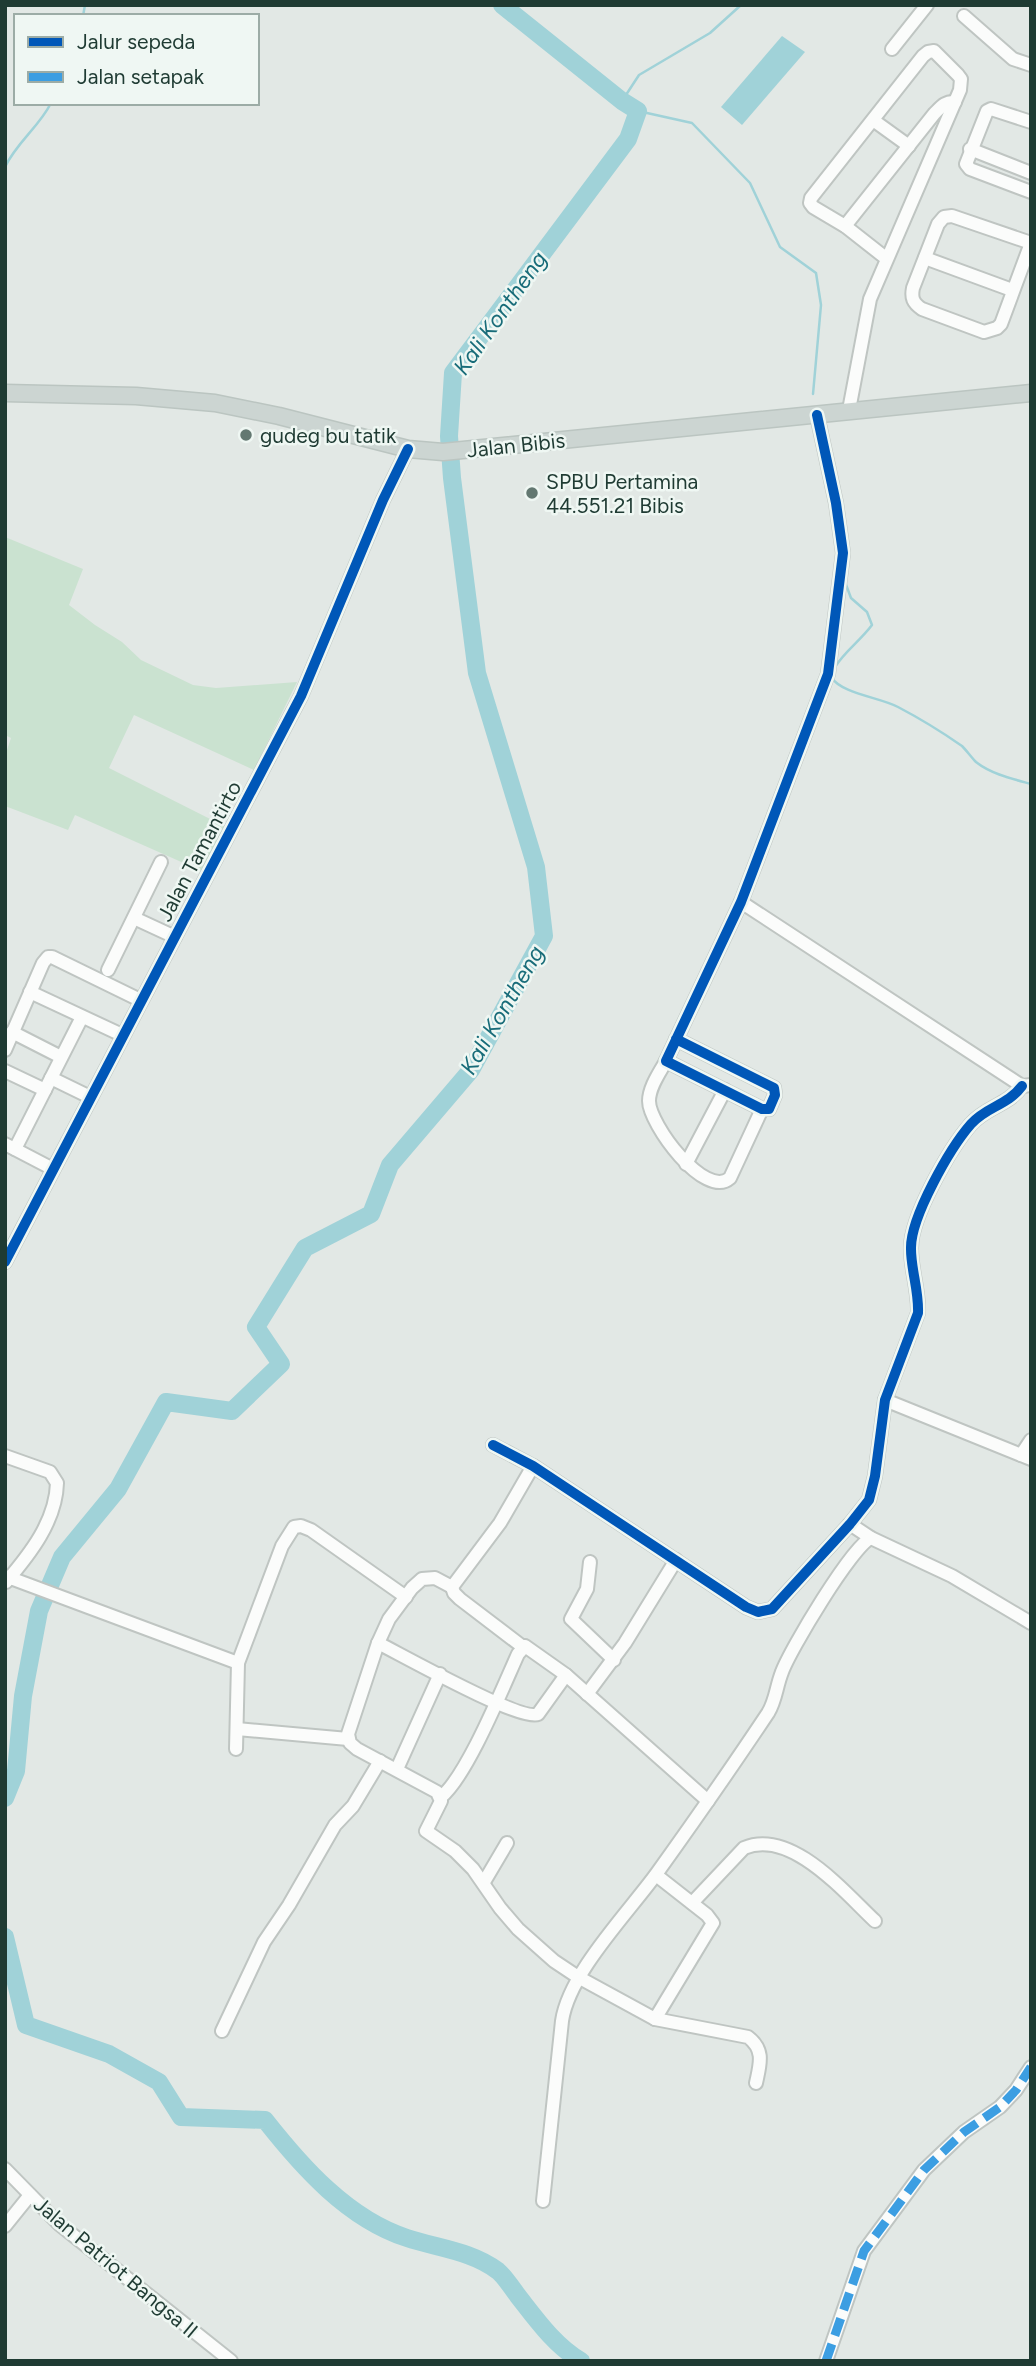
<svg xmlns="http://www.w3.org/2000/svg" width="1036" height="2366" viewBox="0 0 1036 2366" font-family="Figtree,sans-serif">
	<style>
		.green { fill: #cae2d0 }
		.water { fill: #a0d2d8 }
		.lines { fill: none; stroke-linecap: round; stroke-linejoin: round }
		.stream { stroke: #a0d2d8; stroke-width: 2.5 }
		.river { stroke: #a0d2d8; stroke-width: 18 }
		.minor-casing { stroke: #bfc5c2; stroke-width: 16 }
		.major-casing { stroke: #bbc5c1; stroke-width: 19 }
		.minor { stroke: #fbfcfb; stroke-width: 12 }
		.major { stroke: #ccd5d2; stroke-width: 16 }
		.quiet { stroke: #3c9ee2; stroke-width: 9; stroke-dasharray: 18 9; stroke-linecap: butt }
		.cycleway-casing { stroke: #eff7f3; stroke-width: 15 }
		.cycleway { stroke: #0057b8; stroke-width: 10 }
		.poi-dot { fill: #637871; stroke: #eff7f3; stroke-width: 2.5 }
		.labels { text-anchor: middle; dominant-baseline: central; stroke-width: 5; stroke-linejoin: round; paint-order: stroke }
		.poi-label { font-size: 21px; fill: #1f3b33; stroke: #eff7f3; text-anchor: start }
		.street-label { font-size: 21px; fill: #1f3b33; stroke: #eff7f3 }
		.water-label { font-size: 23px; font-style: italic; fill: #186c79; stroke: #eff7f3 }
	</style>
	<rect width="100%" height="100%" fill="#e2e8e5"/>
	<path class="green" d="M 5,537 L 83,569 L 69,605 L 95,625 L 122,642 L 141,660 L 193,685 L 216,688 L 297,682 L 254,770 L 134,715 L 109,768 L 228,828 L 204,872 L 75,815 L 68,830 L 5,806 L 5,756 L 11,738 L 5,735 Z"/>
	<path class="water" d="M 782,36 L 805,52 L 742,125 L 721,107 Z"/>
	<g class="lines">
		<g class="stream">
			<path d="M 83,16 L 85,5"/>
			<path d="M 622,101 L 639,75 L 710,33 L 741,5"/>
			<path d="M 638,111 L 692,123 L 750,183 L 780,247 L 816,273 L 821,305 L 813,394"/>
			<path d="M 5,167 C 17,142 39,127 51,103"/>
			<path d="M 835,667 C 845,651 860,641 872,625 L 867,612 L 851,598 L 845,582"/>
			<path d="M 831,677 C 842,694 879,697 898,707 C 919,718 942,732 962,746 C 967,751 971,757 976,762 C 991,774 1013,779 1031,784"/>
		</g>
		<g class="river">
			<path d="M 5,1798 L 16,1771 L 23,1696 L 39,1611 L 62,1557 L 118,1489 L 166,1402 L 232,1411 L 281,1364 L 256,1327 L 305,1248 L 371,1214 L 390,1165 L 471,1070 L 544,936 L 536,867 L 477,673 L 452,478 L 449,436 L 453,373 L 628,139 L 638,111 L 622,101 L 502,5"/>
			<path d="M 5,1937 L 26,2025 L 109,2054 L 159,2082 L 181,2117 L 265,2120 C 302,2167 348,2219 407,2238 C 437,2248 472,2251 498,2271 C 505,2277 512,2288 518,2296 C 536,2319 555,2346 581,2361"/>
		</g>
		<defs>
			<g id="minor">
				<path d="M 964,16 L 1013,59 L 1031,65"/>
				<path d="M 892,49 L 927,5"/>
				<path d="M 873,120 L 909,146"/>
				<path d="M 1031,122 L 991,109 L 987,111 L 966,164 L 970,169 L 1031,192"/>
				<path d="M 970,149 L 1031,173"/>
				<path d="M 952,216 L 1031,243 L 1001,324 L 997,328 L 984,332 L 922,309 C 913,303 911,298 913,288 L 938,224 L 944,217 Z"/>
				<path d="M 845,226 L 934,114 C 941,107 945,101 955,102"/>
				<path d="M 925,258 L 1012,290"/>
				<path d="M 849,410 L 870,299 L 960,90 L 961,79 L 958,75 L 934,51 L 928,52 L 923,56 L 811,198 L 810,203 L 813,207 L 845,226 L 887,259"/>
				<path d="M 741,902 L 1022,1086 L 1031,1085"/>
				<path d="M 134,918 L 175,937"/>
				<path d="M 108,970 L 161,862"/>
				<path d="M 30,992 L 122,1035"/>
				<path d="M 12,1032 L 61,1057"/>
				<path d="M 676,1039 L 774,1088 L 775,1095 L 769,1109 L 762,1109 L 666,1061 L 741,902 L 828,674 L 843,553 L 836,503 L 817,415"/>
				<path d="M 5,1050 L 43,963 L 48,957 L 52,957 L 140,1000"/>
				<path d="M 666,1061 C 660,1072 649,1087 649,1101 C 649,1124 705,1200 730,1178 L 762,1109"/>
				<path d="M 5,1071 L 45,1090"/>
				<path d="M 51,1078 L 90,1097"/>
				<path d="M 5,1144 L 53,1169"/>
				<path d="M 15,1149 L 82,1017"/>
				<path d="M 686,1164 L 725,1090"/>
				<path d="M 5,1262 L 301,696 L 383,500 L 408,449"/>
				<path d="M 885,1400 L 1031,1459"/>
				<path d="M 493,1445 L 533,1466 L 746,1607 L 758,1612 L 772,1609 L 850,1524 L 869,1500 L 875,1476 L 885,1400 L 918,1313 C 919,1291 911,1270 911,1249 C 910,1218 950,1148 971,1124 C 987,1106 1007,1106 1022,1086"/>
				<path d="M 1021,1455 L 1031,1440"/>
				<path d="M 5,1456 L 50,1472 L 57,1483 C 56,1521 30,1554 6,1582"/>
				<path d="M 850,1524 L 871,1538 L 952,1576 L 1031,1623"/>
				<path d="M 590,1562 L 587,1589 L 571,1619 L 614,1660"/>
				<path d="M 5,1576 L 238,1663"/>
				<path d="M 452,1587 L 435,1578 L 422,1579 L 412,1588 L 389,1619 L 378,1643 L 348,1734 L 350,1743 L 357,1749 L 437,1792 L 441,1801 L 426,1831 L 455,1851 L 473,1869 L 500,1908 L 518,1929 L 554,1961 L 578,1977 L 655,2019 L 748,2037 C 765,2050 760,2064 756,2083"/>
				<path d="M 378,1643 C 402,1655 521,1722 538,1714 L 566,1675"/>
				<path d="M 523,1647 L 460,1599 L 454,1593 L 452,1587 L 500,1523 L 533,1466"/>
				<path d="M 587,1694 L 625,1643 L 676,1560"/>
				<path d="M 237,1729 L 348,1739"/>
				<path d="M 236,1749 L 238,1663 L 282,1546 L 294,1527 L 301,1526 L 311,1530 L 406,1597"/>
				<path d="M 397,1769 L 440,1674"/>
				<path d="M 441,1797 C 467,1776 503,1687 518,1654 L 525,1646 L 566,1675 L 708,1801"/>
				<path d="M 484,1882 L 507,1843"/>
				<path d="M 692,1903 L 744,1848 C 791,1828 844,1892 875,1921"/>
				<path d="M 655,2019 L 713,1923 L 707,1915 L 656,1875"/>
				<path d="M 222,2031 L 264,1942 L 289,1905 L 335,1825 L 353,1806 L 380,1761"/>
				<path d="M 5,2169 L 59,2224 L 231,2361"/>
				<path d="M 543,2201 L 562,2021 C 569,1973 628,1913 657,1873 C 695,1820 732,1767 768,1713 C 776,1700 776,1687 782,1672 C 790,1650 852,1546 871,1538"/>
				<path d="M 5,2226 L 30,2195"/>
				<path d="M 826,2361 L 864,2251 L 924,2170 L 964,2132 L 1000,2107 L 1016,2090 L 1031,2067"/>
			</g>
			<path id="major" d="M 5,393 L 136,396 L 215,403 L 279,416 L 408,449 L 443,452 L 1031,393"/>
		</defs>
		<use href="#minor" class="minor-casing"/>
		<use href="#major" class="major-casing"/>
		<use href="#minor" class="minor"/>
		<use href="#major" class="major"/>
		<path class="quiet" d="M 826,2361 L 864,2251 L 924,2170 L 964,2132 L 1000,2107 L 1016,2090 L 1031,2067"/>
		<defs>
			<g id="cycleway">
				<path d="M 676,1039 L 774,1088 L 775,1095 L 769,1109 L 762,1109 L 666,1061 L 741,902 L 828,674 L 843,553 L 836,503 L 817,415"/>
				<path d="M 5,1262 L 301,696 L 383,500 L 408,449"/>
				<path d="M 493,1445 L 533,1466 L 746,1607 L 758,1612 L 772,1609 L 850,1524 L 869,1500 L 875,1476 L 885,1400 L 918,1313 C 919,1291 911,1270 911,1249 C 910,1218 950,1148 971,1124 C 987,1106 1007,1106 1022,1086"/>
			</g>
		</defs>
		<use href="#cycleway" class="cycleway-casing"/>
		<use href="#cycleway" class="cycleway"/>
	</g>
	<g class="poi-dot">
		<circle cx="246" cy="435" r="7"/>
		<circle cx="532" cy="493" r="7"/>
	</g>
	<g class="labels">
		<g class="poi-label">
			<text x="260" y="435">gudeg bu tatik</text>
			<text x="546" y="481">SPBU Pertamina<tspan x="546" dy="24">44.551.21 Bibis</tspan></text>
		</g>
		<g class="street-label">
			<text transform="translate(516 445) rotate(-6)">Jalan Bibis</text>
			<text transform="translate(199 851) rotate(-62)">Jalan Tamantirto</text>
			<text transform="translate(116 2267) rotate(40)">Jalan Patriot Bangsa II</text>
		</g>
		<g class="water-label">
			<text transform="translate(500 313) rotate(-55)">Kali Kontheng</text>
			<text transform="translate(502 1010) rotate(-60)">Kali Kontheng</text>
		</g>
	</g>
	<rect width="1036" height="2366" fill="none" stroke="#1f3b33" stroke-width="14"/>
	<rect x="14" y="14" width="245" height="91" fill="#eff7f3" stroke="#9caca6" stroke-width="2"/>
	<rect x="28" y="37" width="35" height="10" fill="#0057b8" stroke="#9caca6" stroke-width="2"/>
	<text x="77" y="49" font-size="21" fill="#1f3b33">Jalur sepeda</text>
	<rect x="28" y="72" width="35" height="10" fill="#3c9ee2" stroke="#9caca6" stroke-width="2"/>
	<text x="77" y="84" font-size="21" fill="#1f3b33">Jalan setapak</text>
</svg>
